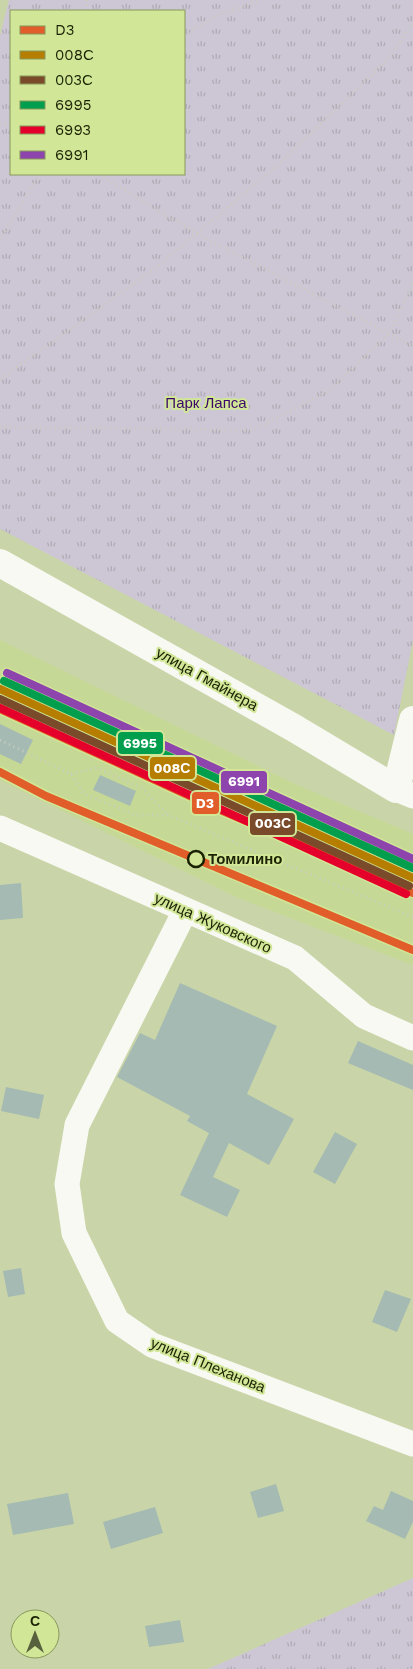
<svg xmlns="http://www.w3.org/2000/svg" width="413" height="1669" viewBox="0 0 413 1669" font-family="'Work Sans',sans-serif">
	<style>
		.built { fill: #c6d895 }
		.park { fill: url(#park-tufts); fill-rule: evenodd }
		.building { fill: #a4bab2 }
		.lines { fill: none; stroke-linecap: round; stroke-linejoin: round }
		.path { stroke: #c9cdbf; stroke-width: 3; stroke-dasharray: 1 4; stroke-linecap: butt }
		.minor { stroke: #f7f9f2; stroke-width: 25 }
		.tertiary { stroke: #f7f9f2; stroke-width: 28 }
		.rail-1-casing { stroke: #d1e797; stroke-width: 11 }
		.rail-2-casing { stroke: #d1e797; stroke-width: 11 }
		.rail-3-casing { stroke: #d1e797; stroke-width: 11 }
		.rail-4-casing { stroke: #d1e797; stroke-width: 11 }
		.rail-5-casing { stroke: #d1e797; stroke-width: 11 }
		.rail-6-casing { stroke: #d1e797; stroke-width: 11 }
		.rail-1 { stroke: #e15d29; stroke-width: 8 }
		.rail-2 { stroke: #b57e01; stroke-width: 8 }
		.rail-3 { stroke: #7a4b2a; stroke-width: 8 }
		.rail-4 { stroke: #019f4d; stroke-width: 8 }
		.rail-5 { stroke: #e4002b; stroke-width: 8 }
		.rail-6 { stroke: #8e44ad; stroke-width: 8 }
		.stop-dot { fill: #d1e797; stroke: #1b2203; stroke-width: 2.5 }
		.labels { text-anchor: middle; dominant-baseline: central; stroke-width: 4; stroke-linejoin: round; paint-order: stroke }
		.park-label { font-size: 15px; fill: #3b0769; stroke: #d1e797 }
		.street-label { font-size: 15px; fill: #1b2203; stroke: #d1e797 }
		.stop-label { font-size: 15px; font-weight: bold; fill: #1b2203; stroke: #d1e797; text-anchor: start }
		.line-badge { stroke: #d1e797; stroke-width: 2 }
		.badge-label { font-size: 14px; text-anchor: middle; font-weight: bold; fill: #fff }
	</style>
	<defs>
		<pattern id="park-tufts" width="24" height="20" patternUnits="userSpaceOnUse" patternTransform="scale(1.25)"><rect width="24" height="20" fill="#cdc6d4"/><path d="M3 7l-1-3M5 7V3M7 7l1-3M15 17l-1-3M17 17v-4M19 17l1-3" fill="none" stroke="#afaab4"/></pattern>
	</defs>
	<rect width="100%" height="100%" fill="#c9d5a9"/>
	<path class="built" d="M 0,640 L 297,785 L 413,834 L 413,965 L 236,897 L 0,780 Z"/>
	<g class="park">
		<path d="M 9,0 L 413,0 L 413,640 L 394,735 L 0,529 L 0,36 ZM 11,11 L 184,11 L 184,174 L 11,174 Z"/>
		<path d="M 413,1578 L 413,1669 L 208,1669 Z"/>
	</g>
	<g class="building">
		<path d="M 0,724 L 33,740 L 21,764 L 0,754 Z"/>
		<path d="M 100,775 L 136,791 L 130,806 L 93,790 Z"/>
		<path d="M 21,883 L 23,918 L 0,920 L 0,885 Z"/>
		<path d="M 180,983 L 277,1026 L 247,1094 L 294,1119 L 269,1165 L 229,1143 L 213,1177 L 240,1190 L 227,1217 L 180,1195 L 209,1133 L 187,1121 L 190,1116 L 117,1077 L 140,1033 L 155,1040 Z"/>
		<path d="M 358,1041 L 413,1065 L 413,1090 L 348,1063 Z"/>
		<path d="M 6,1087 L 44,1095 L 39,1119 L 1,1111 Z"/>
		<path d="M 335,1132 L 357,1144 L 335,1184 L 313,1172 Z"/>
		<path d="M 21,1268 L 25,1294 L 8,1297 L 3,1271 Z"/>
		<path d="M 385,1290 L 411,1299 L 397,1332 L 372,1322 Z"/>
		<path d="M 276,1484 L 284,1511 L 258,1518 L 250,1492 Z"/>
		<path d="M 391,1491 L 413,1501 L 413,1522 L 405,1539 L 366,1521 L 374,1506 L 383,1510 Z"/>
		<path d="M 68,1493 L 74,1524 L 13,1535 L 7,1504 Z"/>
		<path d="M 155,1507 L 163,1533 L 111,1549 L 103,1522 Z"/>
		<path d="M 180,1620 L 184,1642 L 149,1647 L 145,1626 Z"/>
	</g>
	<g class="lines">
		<g class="path">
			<path d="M 87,0 L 88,11"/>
			<path d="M 184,35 L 215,17 L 259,0"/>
			<path d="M 0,123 L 11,125"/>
			<path d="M 99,174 L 196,233 L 413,346"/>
			<path d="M 0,240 L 40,174"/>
			<path d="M 0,379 L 152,271 L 279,164 L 388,59 L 413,22"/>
			<path d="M 0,427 L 253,430 L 329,391 L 389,333 L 413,284"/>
			<path d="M 0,740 L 71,774 L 84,794 L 135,815 L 168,815 L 413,917"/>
			<path d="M 71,774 L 97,768 L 142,788 L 168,815"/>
		</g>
		<g class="minor">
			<path d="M 396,789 L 413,796"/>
			<path d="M 0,828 L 295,958 L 364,1016 L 413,1038"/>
			<path d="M 185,911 L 77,1125 L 67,1184 L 74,1233 L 117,1321 L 152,1345 L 413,1444"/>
		</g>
		<path class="tertiary" d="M 0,563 L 294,728 L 396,789 L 413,720"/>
		<defs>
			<g id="rail-1">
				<path d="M 0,709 L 218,809 L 413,893"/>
				<path d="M 0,772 L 46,796 L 413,950"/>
			</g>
			<path id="rail-2" d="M 0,689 L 413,878"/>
			<path id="rail-3" d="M 0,699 L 409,886"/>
			<path id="rail-4" d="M 4,681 L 413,868"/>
			<path id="rail-5" d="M 0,708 L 406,894"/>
			<path id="rail-6" d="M 7,673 L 413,859"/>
		</defs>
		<use href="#rail-1" class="rail-1-casing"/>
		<use href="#rail-2" class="rail-2-casing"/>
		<use href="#rail-3" class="rail-3-casing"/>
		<use href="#rail-4" class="rail-4-casing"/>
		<use href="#rail-5" class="rail-5-casing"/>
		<use href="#rail-6" class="rail-6-casing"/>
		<use href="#rail-1" class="rail-1"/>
		<use href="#rail-2" class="rail-2"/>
		<use href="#rail-3" class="rail-3"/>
		<use href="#rail-4" class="rail-4"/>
		<use href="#rail-5" class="rail-5"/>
		<use href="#rail-6" class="rail-6"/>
	</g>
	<circle class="stop-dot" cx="196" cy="859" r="8"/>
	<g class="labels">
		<g class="park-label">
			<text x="206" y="403">Парк Лапса</text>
		</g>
		<g class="street-label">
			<text transform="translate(207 679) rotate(29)">улица Гмайнера</text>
			<text transform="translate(213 923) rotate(24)">улица Жуковского</text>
			<text transform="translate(208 1365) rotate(22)">улица Плеханова</text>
		</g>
		<g class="stop-label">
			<text x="208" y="859">Томилино</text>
		</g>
	</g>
	<g class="line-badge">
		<rect x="117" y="731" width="47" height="24" rx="5" fill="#019f4d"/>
		<rect x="149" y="756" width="47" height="24" rx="5" fill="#b57e01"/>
		<rect x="220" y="770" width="48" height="24" rx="5" fill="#8e44ad"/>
		<rect x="191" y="791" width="29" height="24" rx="5" fill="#e15d29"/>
		<rect x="249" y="812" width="47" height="24" rx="5" fill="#7a4b2a"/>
	</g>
	<g class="badge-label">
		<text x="140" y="748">6995</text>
		<text x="172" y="773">008С</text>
		<text x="244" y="786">6991</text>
		<text x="205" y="808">D3</text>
		<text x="273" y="828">003С</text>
	</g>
	<rect x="10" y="10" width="175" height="165" fill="#d1e797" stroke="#88985c"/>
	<rect x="20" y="26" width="25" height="8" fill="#e15d29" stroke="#88985c"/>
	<text x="55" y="35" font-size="15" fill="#1b2203">D3</text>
	<rect x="20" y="51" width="25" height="8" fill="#b57e01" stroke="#88985c"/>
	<text x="55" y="60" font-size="15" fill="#1b2203">008С</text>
	<rect x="20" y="76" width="25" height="8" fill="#7a4b2a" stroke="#88985c"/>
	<text x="55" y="85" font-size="15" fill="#1b2203">003С</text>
	<rect x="20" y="101" width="25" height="8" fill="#019f4d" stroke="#88985c"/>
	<text x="55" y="110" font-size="15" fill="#1b2203">6995</text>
	<rect x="20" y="126" width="25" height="8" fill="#e4002b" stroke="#88985c"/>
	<text x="55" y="135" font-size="15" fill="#1b2203">6993</text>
	<rect x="20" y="151" width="25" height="8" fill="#8e44ad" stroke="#88985c"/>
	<text x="55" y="160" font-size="15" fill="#1b2203">6991</text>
	<g transform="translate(35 1634)"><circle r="24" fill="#d1e797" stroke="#88985c"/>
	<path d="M0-4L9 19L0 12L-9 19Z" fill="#58613d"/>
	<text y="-8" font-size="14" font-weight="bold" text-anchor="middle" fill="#1b2203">С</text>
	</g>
</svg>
